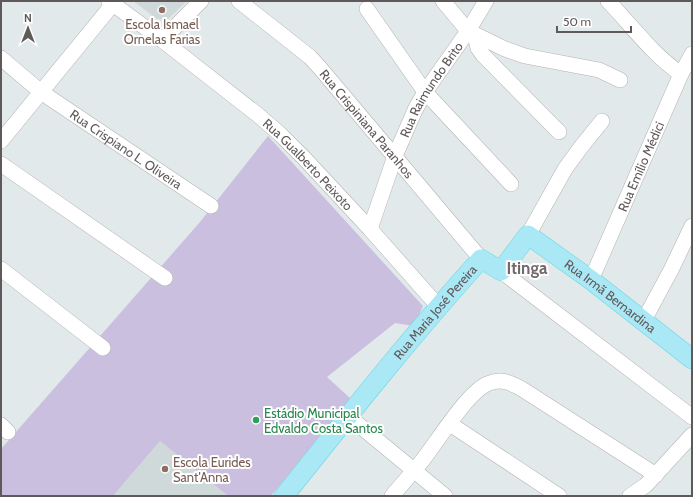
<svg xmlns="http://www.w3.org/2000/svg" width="693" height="497" viewBox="0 0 693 497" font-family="Cabin,sans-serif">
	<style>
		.education { fill: #cfd9da }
		.green { fill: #cbbfe0 }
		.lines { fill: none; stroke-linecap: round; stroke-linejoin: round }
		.minor-casing { stroke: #b7b1b1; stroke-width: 16 }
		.major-casing { stroke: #63d8e1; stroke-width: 20 }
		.minor { stroke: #fff; stroke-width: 15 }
		.major { stroke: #abe8f5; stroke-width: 19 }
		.education-dot { fill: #8d6e63; stroke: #fff; stroke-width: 1.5 }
		.leisure-dot { fill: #2e9e5b; stroke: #fff; stroke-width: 1.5 }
		.labels { text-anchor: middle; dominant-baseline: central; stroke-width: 4; stroke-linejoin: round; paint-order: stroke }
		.education-label { font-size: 13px; fill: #785e54; stroke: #fff }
		.street-label { font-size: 13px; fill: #60595a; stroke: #fff }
		.leisure-label { font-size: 13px; fill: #27864d; stroke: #fff; text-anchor: start }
		.district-label { font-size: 17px; font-weight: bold; fill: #726a6c; stroke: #fff }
	</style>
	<rect width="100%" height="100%" fill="#e1e9eb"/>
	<g class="education">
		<path d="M 133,1 L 187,1 L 167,20 L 157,19 Z"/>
		<path d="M 160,441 L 228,496 L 113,496 Z"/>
	</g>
	<path class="green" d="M 268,136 L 423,306 L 414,326 L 395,323 L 327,377 L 351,399 L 271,496 L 228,496 L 160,441 L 113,496 L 1,496 L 1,449 L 200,222 Z"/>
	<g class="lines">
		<defs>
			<g id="minor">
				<path id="s1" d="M 109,1 L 162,40 L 258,115 L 281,135 L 304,158 L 370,229 L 438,306"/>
				<path id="s2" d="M 239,1 L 310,57 L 320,68 L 481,259"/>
				<path d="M 443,1 L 468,31 L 505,49 L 525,56 L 599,70 L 620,80"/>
				<path d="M 608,1 C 632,26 653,55 681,74"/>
				<path d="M 367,9 L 425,92 L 511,184"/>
				<path d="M 475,35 L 478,48 L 483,55 L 559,132"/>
				<path d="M 162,40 L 201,1"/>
				<path id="s3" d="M 1,58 L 41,92 L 211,206"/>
				<path d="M 1,141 L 113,4"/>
				<path d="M 1,164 L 165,278"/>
				<path id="s4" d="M 370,229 L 395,156 L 415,110 L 425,92 L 468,31 L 486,1"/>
				<path d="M 528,235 L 565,169 L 581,147 L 602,121"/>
				<path d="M 1,269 L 103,348"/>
				<path d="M 501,271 L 692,417"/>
				<path id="s5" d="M 591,280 L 681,74 L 692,54"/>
				<path d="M 644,320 L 671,270 L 692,226"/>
				<path d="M 348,416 L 445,496"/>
				<path d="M 450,424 L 559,496"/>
				<path d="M 1,425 L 8,432"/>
				<path d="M 392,496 C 402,484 412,473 422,461 C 437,442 467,393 487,384 C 500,378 510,382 522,389 L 656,475"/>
				<path d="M 630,496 L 646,485 L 692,435"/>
			</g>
			<g id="major">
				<path id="s6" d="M 284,496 C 348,416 412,335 481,259 L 501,271 L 528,235 L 591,280 L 692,359"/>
			</g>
		</defs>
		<use href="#minor" class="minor-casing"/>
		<use href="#major" class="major-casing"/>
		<use href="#minor" class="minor"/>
		<use href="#major" class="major"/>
	</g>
	<g class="education-dot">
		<circle cx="162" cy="10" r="4"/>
		<circle cx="165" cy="469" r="4"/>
	</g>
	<circle class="leisure-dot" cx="256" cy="420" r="4"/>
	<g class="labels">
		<g class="education-label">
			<text x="162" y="24">Escola Ismael<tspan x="162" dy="15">Ornelas Farias</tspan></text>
			<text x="173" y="462" text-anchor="start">Escola Eurides<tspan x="173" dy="15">Sant'Anna</tspan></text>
		</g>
		<g class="street-label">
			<text stroke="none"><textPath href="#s4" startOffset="153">Rua Raimundo Brito</textPath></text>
			<text stroke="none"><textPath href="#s2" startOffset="178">Rua Crispiniana Paranhos</textPath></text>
			<text stroke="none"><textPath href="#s3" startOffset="155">Rua Crispiano L. Oliveira</textPath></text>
			<text stroke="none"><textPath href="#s1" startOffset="258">Rua Gualberto Peixoto</textPath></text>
			<text stroke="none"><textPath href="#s5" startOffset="124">Rua Emílio Médici</textPath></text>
			<text stroke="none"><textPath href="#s6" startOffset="479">Rua Irmã Bernardina</textPath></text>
			<text stroke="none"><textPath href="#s6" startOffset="238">Rua Maria José Pereira</textPath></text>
		</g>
		<g class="leisure-label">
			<text x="264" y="413">Estádio Municipal<tspan x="264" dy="15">Edvaldo Costa Santos</tspan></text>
		</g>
		<g class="district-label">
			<text x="527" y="268">Itinga</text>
		</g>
	</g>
	<rect width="693" height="497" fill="none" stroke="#60595a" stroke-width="4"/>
	<g transform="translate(28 28)" stroke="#ffffff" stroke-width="3" paint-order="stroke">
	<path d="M0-3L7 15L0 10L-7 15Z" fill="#60595a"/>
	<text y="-6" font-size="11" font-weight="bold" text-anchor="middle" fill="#60595a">N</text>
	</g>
	<path d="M557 26v6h74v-6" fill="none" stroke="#60595a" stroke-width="2"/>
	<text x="563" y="26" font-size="12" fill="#60595a" stroke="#ffffff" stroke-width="3" paint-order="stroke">50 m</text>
</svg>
